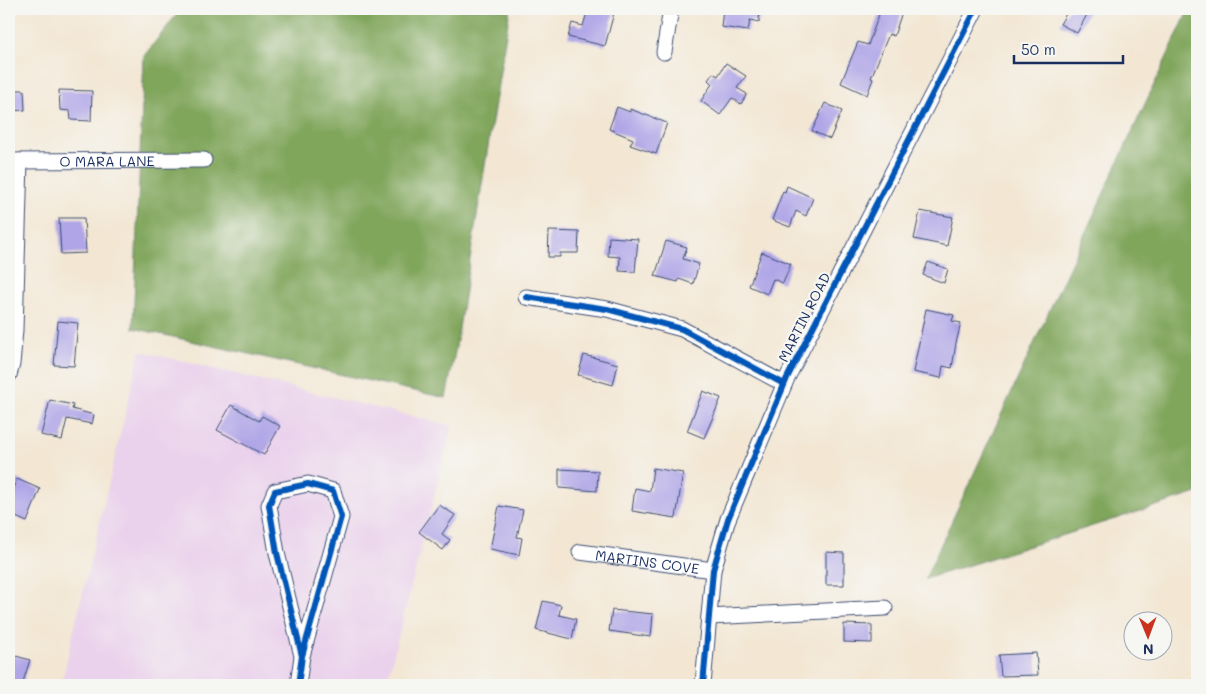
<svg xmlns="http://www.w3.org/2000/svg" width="1206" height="694" viewBox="0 0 1206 694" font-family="Mali,sans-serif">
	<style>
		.built { fill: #ead1ec }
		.forest { fill: #80a65c; stroke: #4e6a5d }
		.building { fill: #afa5e7 }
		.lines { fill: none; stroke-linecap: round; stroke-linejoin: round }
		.minor-casing { stroke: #3b4b70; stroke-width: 17 }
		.minor { stroke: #fff; stroke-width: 15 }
		.cycleway-casing { stroke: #f6f6f2; stroke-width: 9 }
		.cycleway { stroke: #0057b8; stroke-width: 6 }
		.labels { text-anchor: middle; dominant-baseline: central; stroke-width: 4.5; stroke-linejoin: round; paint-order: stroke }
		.street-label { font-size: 14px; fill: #1b2f5e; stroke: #f6f6f2 }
	</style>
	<rect width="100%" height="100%" fill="#f6f6f2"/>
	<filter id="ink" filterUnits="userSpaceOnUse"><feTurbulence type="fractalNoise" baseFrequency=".02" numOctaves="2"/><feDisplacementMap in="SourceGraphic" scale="10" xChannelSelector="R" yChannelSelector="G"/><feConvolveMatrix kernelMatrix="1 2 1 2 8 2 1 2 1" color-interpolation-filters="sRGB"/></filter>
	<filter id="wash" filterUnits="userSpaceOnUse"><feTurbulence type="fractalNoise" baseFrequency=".0096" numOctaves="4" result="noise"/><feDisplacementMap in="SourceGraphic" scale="20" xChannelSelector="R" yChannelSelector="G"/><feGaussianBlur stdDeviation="1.12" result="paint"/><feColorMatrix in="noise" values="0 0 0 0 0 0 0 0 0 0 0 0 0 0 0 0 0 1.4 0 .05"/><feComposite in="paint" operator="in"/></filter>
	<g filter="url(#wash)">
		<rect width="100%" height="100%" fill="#f3e7d4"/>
		<path class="built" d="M 140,351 L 452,426 L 386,685 L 61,685 Z"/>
		<g class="forest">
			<path d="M 181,9 L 510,9 L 456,347 L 446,398 L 133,328 L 144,56 Z"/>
			<path d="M 1189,9 L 1197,9 L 1197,493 L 925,579 Z"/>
		</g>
		<g id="blocks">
			<g class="building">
				<path d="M 588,9 L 615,9 L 605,46 L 568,37 L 572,23 L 583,26 Z"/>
				<path d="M 723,9 L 760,9 L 759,22 L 750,20 L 748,31 L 721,27 Z"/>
				<path d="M 881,9 L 903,9 L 894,36 L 889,34 L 871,78 L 873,79 L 867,95 L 841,83 L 858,42 L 868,45 Z"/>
				<path d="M 1069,9 L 1090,9 L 1077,33 L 1060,24 Z"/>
				<path d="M 726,63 L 746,76 L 737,88 L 747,94 L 741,104 L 732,98 L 720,115 L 701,101 L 712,84 L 708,80 L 713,73 L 718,76 Z"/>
				<path d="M 9,90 L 24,90 L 25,110 L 9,111 Z"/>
				<path d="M 59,90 L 92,91 L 91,121 L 71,120 L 70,111 L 60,110 Z"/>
				<path d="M 825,103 L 842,111 L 830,139 L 812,131 Z"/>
				<path d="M 617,107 L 630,112 L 630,109 L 667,123 L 656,154 L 630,145 L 633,139 L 609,129 Z"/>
				<path d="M 787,186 L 813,198 L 806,216 L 796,211 L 790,227 L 772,220 L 783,191 L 785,192 Z"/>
				<path d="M 920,211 L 953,217 L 947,246 L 914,239 Z"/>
				<path d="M 59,218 L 84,218 L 86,253 L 61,254 Z"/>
				<path d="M 549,231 L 579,232 L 578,253 L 560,253 L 560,257 L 548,257 Z"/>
				<path d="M 609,237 L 638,239 L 635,272 L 619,271 L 620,257 L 608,256 Z"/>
				<path d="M 666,241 L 687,247 L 683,259 L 699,264 L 693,284 L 679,279 L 678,282 L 655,276 Z"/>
				<path d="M 762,252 L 791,264 L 783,283 L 773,279 L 767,294 L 749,286 Z"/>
				<path d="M 928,262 L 948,269 L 944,283 L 923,275 Z"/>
				<path d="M 926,309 L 954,315 L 952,321 L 961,323 L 956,343 L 952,368 L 943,366 L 941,378 L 913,372 Z"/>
				<path d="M 58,321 L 78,323 L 74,366 L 54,365 Z"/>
				<path d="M 584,355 L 618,364 L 613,385 L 578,375 Z"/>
				<path d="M 703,391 L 721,398 L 704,438 L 687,431 Z"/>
				<path d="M 50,400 L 73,405 L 72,409 L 94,415 L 92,424 L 67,419 L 62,440 L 41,435 Z"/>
				<path d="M 231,405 L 259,421 L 262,416 L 280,426 L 264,455 L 217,430 Z"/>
				<path d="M 653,468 L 683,473 L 676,518 L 632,511 L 635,488 L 650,491 Z"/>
				<path d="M 559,469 L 598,471 L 597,491 L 559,488 Z"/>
				<path d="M 17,479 L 40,489 L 27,522 L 9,514 L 9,500 Z"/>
				<path d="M 439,505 L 455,515 L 442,534 L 450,540 L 443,550 L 419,532 Z"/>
				<path d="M 499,506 L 523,510 L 517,537 L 522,538 L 519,555 L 490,549 Z"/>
				<path d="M 826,552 L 844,553 L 844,585 L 826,585 Z"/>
				<path d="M 543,601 L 561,605 L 559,615 L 576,619 L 572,639 L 536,630 Z"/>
				<path d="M 612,610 L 653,614 L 651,637 L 609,631 Z"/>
				<path d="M 844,624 L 872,625 L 872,643 L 844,642 Z"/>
				<path d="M 1036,653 L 1038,675 L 1001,676 L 999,655 Z"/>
				<path d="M 9,654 L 30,660 L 22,685 L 15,685 L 9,683 Z"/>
			</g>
		</g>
	</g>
	<g filter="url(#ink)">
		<use href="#blocks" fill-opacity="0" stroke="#3b4b70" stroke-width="1"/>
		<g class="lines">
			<defs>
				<g id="minor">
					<path d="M 664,52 L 671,9"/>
					<path id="s1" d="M 9,161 L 204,160"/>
					<path d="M 526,297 L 607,309 L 682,329 L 784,384"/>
					<path d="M 9,375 L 12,364 L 15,330 L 20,161"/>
					<path id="s2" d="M 580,552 L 713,570"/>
					<path d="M 709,617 L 885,608"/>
					<path d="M 298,685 L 302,656 L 341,517 L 333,491 L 308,484 L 275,491 L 269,505 L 277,553 L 302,656"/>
					<path d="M 703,685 L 713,570 L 728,519 L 787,378 L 976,9"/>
				</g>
			</defs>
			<use href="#minor" class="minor-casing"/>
			<use href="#minor" class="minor"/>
			<defs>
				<g id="cycleway">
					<path d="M 526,297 L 607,309 L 682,329 L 784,384"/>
					<path d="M 298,685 L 302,656 L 341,517 L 333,491 L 308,484 L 275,491 L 269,505 L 277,553 L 302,656"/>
					<path d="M 703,685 L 713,570 L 728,519 L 787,378 L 976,9"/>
				</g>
			</defs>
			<use href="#cycleway" class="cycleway-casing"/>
			<use href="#cycleway" class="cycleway"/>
		</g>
	</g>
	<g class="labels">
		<g class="street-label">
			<text stroke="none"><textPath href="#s1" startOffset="98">O MARA LANE</textPath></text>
			<text transform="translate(804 317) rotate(-63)">MARTIN ROAD</text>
			<text stroke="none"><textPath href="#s2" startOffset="68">MARTINS COVE</textPath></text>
		</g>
	</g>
	<rect width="1206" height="694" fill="none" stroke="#f6f6f2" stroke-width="30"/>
	<g transform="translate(1148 636) rotate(179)"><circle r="24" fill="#f6f6f2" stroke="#9ea6b7"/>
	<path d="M0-4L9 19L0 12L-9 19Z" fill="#c8321e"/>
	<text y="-8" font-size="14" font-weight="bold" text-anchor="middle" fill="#1b2f5e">N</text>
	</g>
	<path d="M1014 55v8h109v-8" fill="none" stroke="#1b2f5e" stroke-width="2.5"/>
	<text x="1021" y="55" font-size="15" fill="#1b2f5e" stroke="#f6f6f2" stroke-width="4" paint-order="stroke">50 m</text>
</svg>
